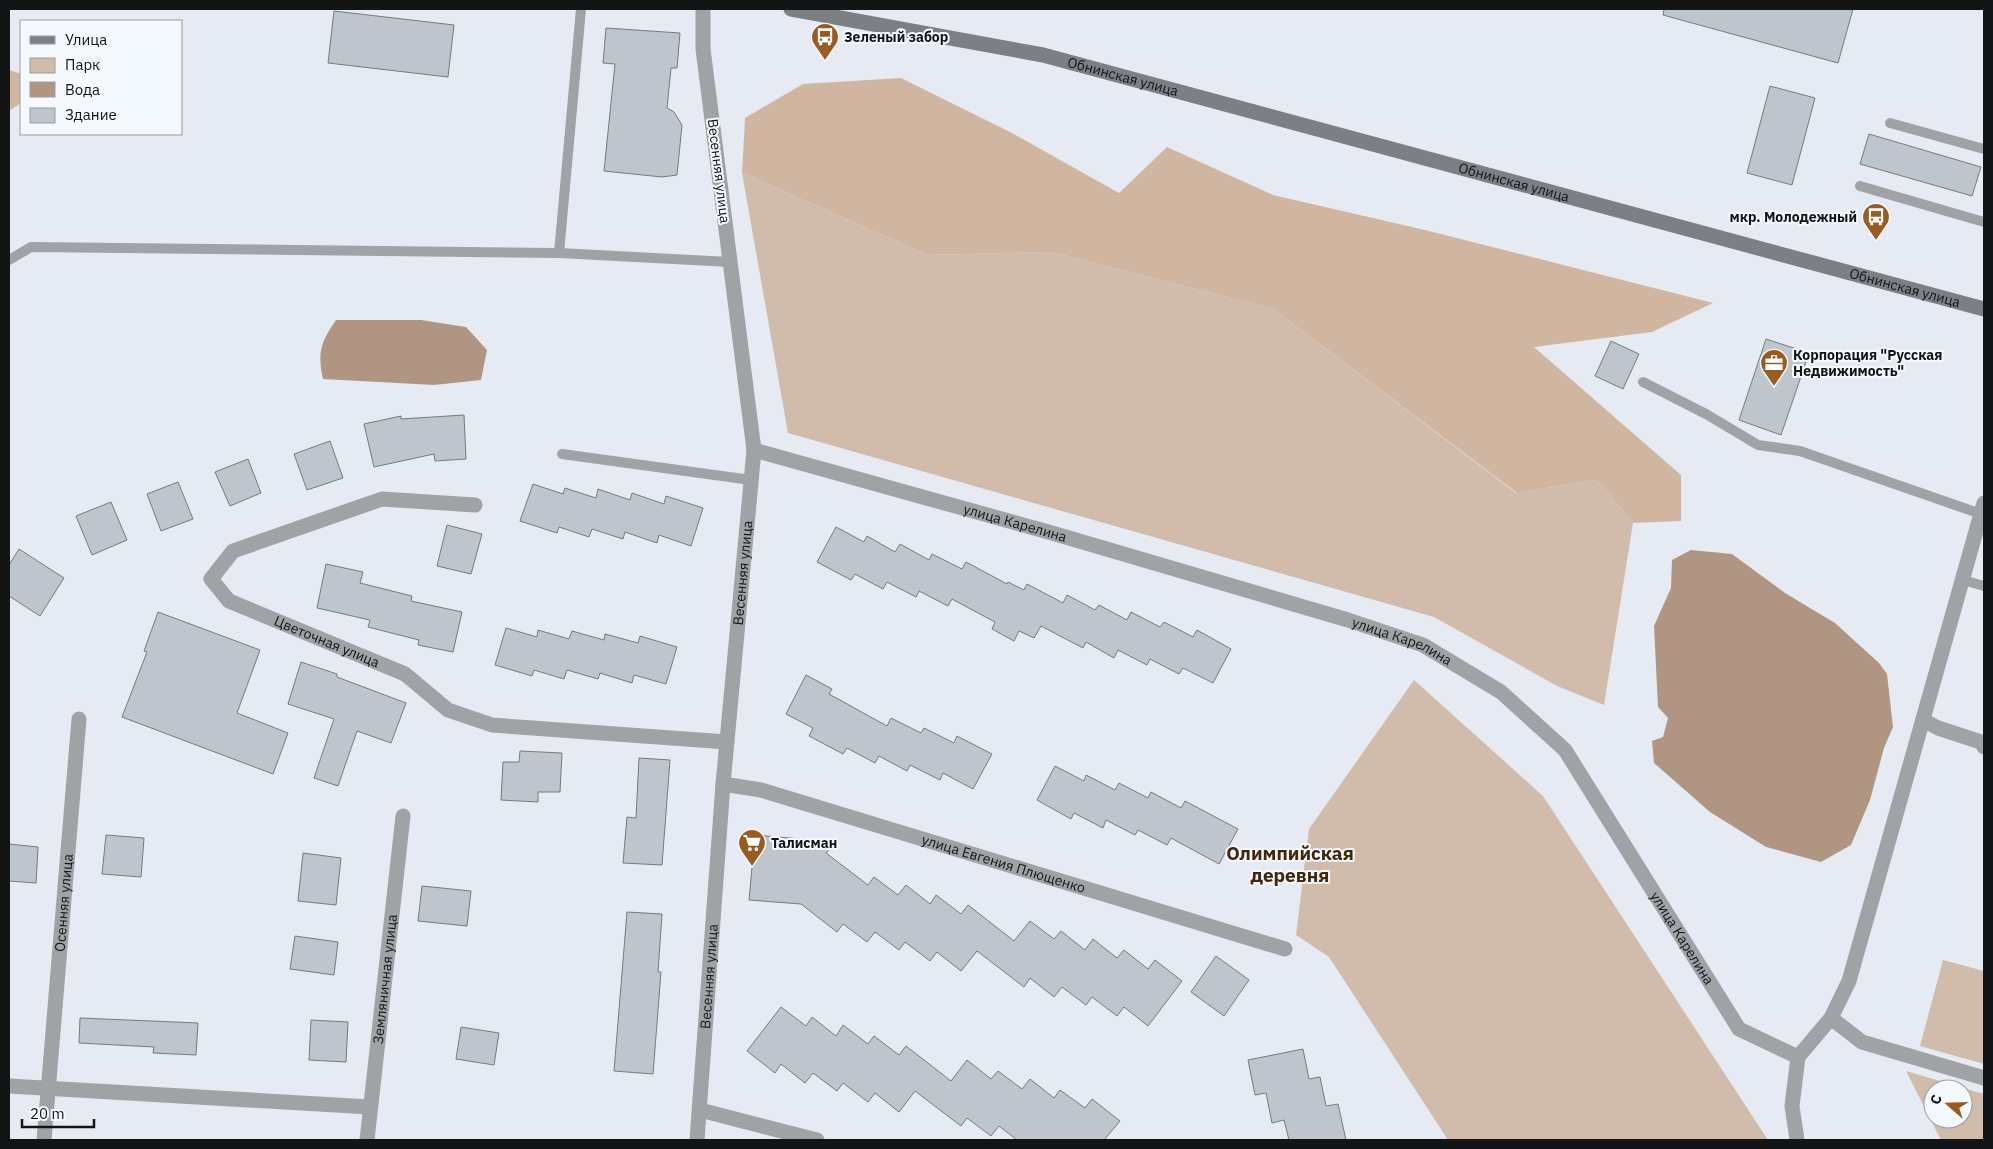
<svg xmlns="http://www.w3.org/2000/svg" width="1993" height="1149" viewBox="0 0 1993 1149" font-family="'IBM Plex Sans',sans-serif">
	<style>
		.green { fill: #d1bbaa; fill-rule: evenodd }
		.forest { fill: #d0b6a1 }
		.water { fill: #b09682 }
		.building { fill: #bfc5cc; stroke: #757a81 }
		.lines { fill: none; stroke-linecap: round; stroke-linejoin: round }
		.lane { stroke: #a0a2a5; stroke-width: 10 }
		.street { stroke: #a0a2a5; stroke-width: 15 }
		.secondary { stroke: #7c7f84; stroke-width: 15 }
		.labels { text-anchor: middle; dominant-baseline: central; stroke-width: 4; stroke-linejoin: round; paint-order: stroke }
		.poi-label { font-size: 14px; font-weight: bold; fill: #121416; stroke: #f4f9fe; text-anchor: start }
		.street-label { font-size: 14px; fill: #121416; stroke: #f4f9fe }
		.district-label { font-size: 19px; font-weight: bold; fill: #44260b; stroke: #f4f9fe }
	</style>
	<rect width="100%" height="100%" fill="#e6ebf3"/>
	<g class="green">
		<path d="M 742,173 L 927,255 L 1052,252 L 1273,309 L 1516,493 L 1597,480 L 1633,523 L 1604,705 L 1557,686 L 1434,617 L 788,433 Z"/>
		<path d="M 1414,680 L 1543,796 L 1768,1140 L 1448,1140 L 1329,957 L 1296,935 L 1309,829 Z"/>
		<path d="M 1943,960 L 1984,971 L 1984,1064 L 1920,1046 Z"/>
		<path d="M 1906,1071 L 1984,1094 L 1984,1140 L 1941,1140 ZM 1933,1089 L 1963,1089 L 1963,1119 L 1933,1119 Z"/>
	</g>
	<g class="forest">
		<path d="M 9,70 L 21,74 L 21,103 L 9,111 Z"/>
		<path d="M 901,78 L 1012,133 L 1119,193 L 1167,147 L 1273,195 L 1425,230 L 1713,303 L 1652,332 L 1534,347 L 1681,475 L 1681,521 L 1633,523 L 1597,480 L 1517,493 L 1273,309 L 1052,252 L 927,255 L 742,173 L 745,118 L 803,84 Z"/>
	</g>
	<g class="water">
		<path d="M 336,320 L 421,320 L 466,327 L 487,350 L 481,380 L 434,385 L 323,379 C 317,352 321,342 336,320 Z"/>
		<path d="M 1691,550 L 1732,554 L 1785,593 L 1835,623 L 1879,663 L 1887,674 L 1893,727 L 1884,748 L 1870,800 L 1851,845 L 1821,862 L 1766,847 L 1710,812 L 1654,763 L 1652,741 L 1663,737 L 1668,718 L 1658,707 L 1654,626 L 1671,588 L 1672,560 Z"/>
	</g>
	<g class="building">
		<path d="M 1664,9 L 1853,9 L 1838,63 L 1663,15 Z"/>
		<path d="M 334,11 L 454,25 L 448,77 L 328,63 Z"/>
		<path d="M 606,28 L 680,33 L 677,68 L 671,68 L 667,108 L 674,112 L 682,125 L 677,175 L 662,177 L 604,171 L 615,64 L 603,63 Z"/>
		<path d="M 1770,86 L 1815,98 L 1792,185 L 1747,173 Z"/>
		<path d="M 1869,134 L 1981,167 L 1972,196 L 1860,164 Z"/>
		<path d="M 1766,339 L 1809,353 L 1781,435 L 1739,420 Z"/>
		<path d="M 1611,341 L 1639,354 L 1623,389 L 1595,376 Z"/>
		<path d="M 464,415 L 466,459 L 435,461 L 434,454 L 374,467 L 364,424 L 401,416 L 401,419 Z"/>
		<path d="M 330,441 L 343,478 L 307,490 L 294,454 Z"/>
		<path d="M 248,459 L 261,493 L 230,506 L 215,472 Z"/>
		<path d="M 178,482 L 193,519 L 161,531 L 147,494 Z"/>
		<path d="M 533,484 L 563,494 L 565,488 L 596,498 L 598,489 L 630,500 L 632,493 L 664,504 L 666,496 L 703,508 L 691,546 L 659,535 L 657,543 L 625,532 L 623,539 L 592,529 L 589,537 L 559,527 L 557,533 L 520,521 Z"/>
		<path d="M 111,502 L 127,540 L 92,555 L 76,516 Z"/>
		<path d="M 447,525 L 482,534 L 471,574 L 437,566 Z"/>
		<path d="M 836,527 L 864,542 L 867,536 L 895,552 L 900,544 L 929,560 L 932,554 L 962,569 L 966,562 L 1007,584 L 1008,582 L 1024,590 L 1027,584 L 1063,603 L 1067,595 L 1095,610 L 1099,605 L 1127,620 L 1131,612 L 1160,627 L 1164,622 L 1193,637 L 1197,630 L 1231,649 L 1213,683 L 1183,668 L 1179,674 L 1150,659 L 1147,665 L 1118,650 L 1114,658 L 1086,642 L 1083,648 L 1041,626 L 1034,638 L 1019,631 L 1014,641 L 992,629 L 995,622 L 952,599 L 948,606 L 919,591 L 916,597 L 887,582 L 883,589 L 855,574 L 851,580 L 817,562 Z"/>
		<path d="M 19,549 L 64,578 L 40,616 L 9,596 L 9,565 Z"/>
		<path d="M 326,564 L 363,572 L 360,583 L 412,596 L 411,601 L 462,612 L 453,652 L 418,645 L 419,640 L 368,627 L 370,620 L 317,608 Z"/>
		<path d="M 158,612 L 260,650 L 237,713 L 288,733 L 273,774 L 122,717 L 147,652 L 144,651 Z"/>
		<path d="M 506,628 L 537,637 L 538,630 L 569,639 L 572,631 L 604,640 L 605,634 L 638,643 L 640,636 L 677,647 L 666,684 L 634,675 L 632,683 L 600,673 L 598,679 L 567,670 L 564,679 L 534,670 L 532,676 L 495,665 Z"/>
		<path d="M 301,662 L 337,674 L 337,677 L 406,703 L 391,743 L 357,731 L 338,786 L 314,778 L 334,719 L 288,704 Z"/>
		<path d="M 806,675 L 832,689 L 829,694 L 887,726 L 891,718 L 921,733 L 924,728 L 954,743 L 957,736 L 992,754 L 973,789 L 943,773 L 940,780 L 910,765 L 907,771 L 879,756 L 875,763 L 847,748 L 843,754 L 809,736 L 813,728 L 786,714 Z"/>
		<path d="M 520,751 L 562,753 L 560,792 L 538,792 L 538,802 L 501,800 L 503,762 L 519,762 Z"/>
		<path d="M 639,758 L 670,760 L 662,865 L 623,863 L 627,817 L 636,818 Z"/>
		<path d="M 1055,766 L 1084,781 L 1086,775 L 1115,790 L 1119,783 L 1148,798 L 1151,792 L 1181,808 L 1185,801 L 1238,829 L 1219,864 L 1171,838 L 1167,845 L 1138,830 L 1135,835 L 1106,820 L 1103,828 L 1074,813 L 1071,819 L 1037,800 Z"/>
		<path d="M 106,835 L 144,838 L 141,877 L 102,874 Z"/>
		<path d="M 755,835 L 835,842 L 826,853 L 868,885 L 874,877 L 898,895 L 906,885 L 930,904 L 936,895 L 961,914 L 968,905 L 1014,941 L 1030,921 L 1054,939 L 1061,931 L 1085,950 L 1093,939 L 1117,958 L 1124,950 L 1148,969 L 1155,960 L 1182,981 L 1148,1026 L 1124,1007 L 1117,1016 L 1092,997 L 1086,1005 L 1062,987 L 1054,997 L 1030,978 L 1024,987 L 977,951 L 961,971 L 937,952 L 930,961 L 905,942 L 899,950 L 875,932 L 867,942 L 843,924 L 837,932 L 801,904 L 749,900 Z"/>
		<path d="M 9,844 L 38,847 L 36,883 L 9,881 Z"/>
		<path d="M 303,853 L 341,858 L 336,905 L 298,901 Z"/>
		<path d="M 422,886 L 471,891 L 467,926 L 418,921 Z"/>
		<path d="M 627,912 L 662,914 L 658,972 L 661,972 L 653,1074 L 614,1071 Z"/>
		<path d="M 295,936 L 338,942 L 334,975 L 290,969 Z"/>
		<path d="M 1216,956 L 1249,980 L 1224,1016 L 1191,992 Z"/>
		<path d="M 781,1007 L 806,1026 L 812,1017 L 836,1036 L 843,1025 L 868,1044 L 874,1036 L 899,1055 L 906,1046 L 951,1081 L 967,1060 L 991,1079 L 998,1071 L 1022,1089 L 1030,1079 L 1054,1098 L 1060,1090 L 1085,1108 L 1092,1099 L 1120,1121 L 1104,1140 L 1017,1140 L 999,1126 L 991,1136 L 967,1118 L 961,1126 L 915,1091 L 899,1112 L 875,1093 L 868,1102 L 843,1083 L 837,1091 L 813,1073 L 805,1083 L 781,1064 L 775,1073 L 747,1051 Z"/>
		<path d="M 80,1018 L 198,1023 L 196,1055 L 153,1053 L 154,1047 L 79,1043 Z"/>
		<path d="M 311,1020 L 348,1022 L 346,1062 L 309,1060 Z"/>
		<path d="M 461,1027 L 499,1033 L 494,1065 L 456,1059 Z"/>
		<path d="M 1303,1049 L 1309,1079 L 1320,1077 L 1326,1106 L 1338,1104 L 1346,1140 L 1289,1140 L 1284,1120 L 1272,1123 L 1266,1093 L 1255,1095 L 1248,1060 Z"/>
	</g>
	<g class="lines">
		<g class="lane">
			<path d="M 1890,123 L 1984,149"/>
			<path d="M 1860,186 L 1984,222"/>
			<path d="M 559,253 L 581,9"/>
			<path d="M 9,260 L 31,247 L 559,253 L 730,262"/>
			<path d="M 1643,382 L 1706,414 L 1758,445 L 1800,451 L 1981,514"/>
			<path d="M 562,454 L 751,480"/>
			<path d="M 1963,580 L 1984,586"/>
		</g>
		<g class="street">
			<path id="s1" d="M 754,450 L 1052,533 L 1348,620 L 1423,645 L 1501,692 L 1565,750 L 1739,1029 L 1798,1057"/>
			<path id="s2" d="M 475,505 L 382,499 L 233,551 L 211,579 L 229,601 L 405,674 L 448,710 L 492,725 L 727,742"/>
			<path d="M 1923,720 L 1938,728 L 1981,742 L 1984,747"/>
			<path id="s3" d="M 723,784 L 761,790 L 1285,949"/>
			<path d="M 1831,1018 L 1862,1042 L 1984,1078"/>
			<path d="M 1798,1057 L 1831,1018 L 1849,981 L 1984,503"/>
			<path d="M 9,1086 L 370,1107"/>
			<path d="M 700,1110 L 817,1140"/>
			<path id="s4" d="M 44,1140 L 79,719"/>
			<path id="s5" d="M 367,1140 L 403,816"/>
			<path id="s6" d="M 697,1140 L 723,784 L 754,450 L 703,49 L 703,9"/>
			<path d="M 1797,1140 L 1792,1106 L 1798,1057"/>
		</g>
		<path class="secondary" id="s7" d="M 791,9 L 1043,55 L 1984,309"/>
	</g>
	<defs>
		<symbol id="bus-pin" viewBox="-11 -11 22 30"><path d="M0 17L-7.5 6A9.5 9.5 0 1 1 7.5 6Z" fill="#995b21" stroke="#f4f9fe"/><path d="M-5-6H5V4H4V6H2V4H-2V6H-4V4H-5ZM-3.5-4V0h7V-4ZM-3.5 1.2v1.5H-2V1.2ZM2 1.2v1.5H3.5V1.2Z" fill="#fff"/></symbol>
		<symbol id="office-pin" viewBox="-11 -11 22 30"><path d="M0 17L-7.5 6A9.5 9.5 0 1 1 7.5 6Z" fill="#995b21" stroke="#f4f9fe"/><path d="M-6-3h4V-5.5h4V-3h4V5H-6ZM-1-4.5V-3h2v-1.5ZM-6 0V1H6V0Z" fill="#fff"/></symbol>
		<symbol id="supermarket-pin" viewBox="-11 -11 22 30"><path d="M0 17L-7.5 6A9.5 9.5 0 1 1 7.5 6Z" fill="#995b21" stroke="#f4f9fe"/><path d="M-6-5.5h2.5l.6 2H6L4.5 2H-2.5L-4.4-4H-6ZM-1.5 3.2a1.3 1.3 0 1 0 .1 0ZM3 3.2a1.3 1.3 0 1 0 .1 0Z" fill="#fff"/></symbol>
	</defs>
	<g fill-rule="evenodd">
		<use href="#bus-pin" x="809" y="21" width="32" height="43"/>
		<use href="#bus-pin" x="1860" y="201" width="32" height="43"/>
		<use href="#office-pin" x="1758" y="347" width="32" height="43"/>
		<use href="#supermarket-pin" x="736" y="827" width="32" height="43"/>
	</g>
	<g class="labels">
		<g class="poi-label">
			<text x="844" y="37">Зеленый забор</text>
			<text x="1857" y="217" text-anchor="end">мкр. Молодежный</text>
			<text x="1793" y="355">Корпорация "Русская<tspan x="1793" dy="16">Недвижимость"</tspan></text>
			<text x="771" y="843">Талисман</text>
		</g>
		<g class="street-label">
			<text stroke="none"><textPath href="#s7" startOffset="339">Обнинская улица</textPath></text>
			<text transform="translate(719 171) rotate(83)">Весенняя улица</text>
			<text stroke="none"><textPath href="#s7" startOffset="744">Обнинская улица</textPath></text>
			<text stroke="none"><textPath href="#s7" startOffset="1149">Обнинская улица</textPath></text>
			<text stroke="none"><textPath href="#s1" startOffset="271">улица Карелина</textPath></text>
			<text stroke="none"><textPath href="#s6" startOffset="569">Весенняя улица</textPath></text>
			<text stroke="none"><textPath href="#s2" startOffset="421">Цветочная улица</textPath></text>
			<text stroke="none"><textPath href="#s1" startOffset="676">улица Карелина</textPath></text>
			<text stroke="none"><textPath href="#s3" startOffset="292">улица Евгения Плющенко</textPath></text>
			<text stroke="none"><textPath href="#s4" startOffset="238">Осенняя улица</textPath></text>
			<text stroke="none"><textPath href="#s1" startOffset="1096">улица Карелина</textPath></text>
			<text stroke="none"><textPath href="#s6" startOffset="164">Весенняя улица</textPath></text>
			<text stroke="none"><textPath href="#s5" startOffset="162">Земляничная улица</textPath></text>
		</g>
		<g class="district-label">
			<text x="1290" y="853">Олимпийская<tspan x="1290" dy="22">деревня</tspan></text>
		</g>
	</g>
	<rect width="1993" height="1149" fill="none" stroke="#121416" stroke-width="20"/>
	<rect x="20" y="20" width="162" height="115" fill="#f4f9fe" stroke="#9a9da1"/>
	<rect x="30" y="36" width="25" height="8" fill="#7c7f84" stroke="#9a9da1"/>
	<text x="65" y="45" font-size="15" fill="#121416">Улица</text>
	<rect x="30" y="58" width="25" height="15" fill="#d1bbaa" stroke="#9a9da1"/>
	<text x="65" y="70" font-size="15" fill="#121416">Парк</text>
	<rect x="30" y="82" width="25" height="15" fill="#b09682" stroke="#9a9da1"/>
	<text x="65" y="95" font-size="15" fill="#121416">Вода</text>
	<rect x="30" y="108" width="25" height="15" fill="#bfc5cc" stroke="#9a9da1"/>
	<text x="65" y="120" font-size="15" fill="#121416">Здание</text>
	<g transform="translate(1948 1104) rotate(290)"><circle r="24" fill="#f4f9fe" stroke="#9a9da1"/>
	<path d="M0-4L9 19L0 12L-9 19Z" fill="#995b21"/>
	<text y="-8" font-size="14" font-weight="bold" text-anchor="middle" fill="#121416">С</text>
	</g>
	<path d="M22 1119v8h72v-8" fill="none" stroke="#121416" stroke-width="2.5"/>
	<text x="30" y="1119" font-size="15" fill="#121416" stroke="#f4f9fe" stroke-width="4" paint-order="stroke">20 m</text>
</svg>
